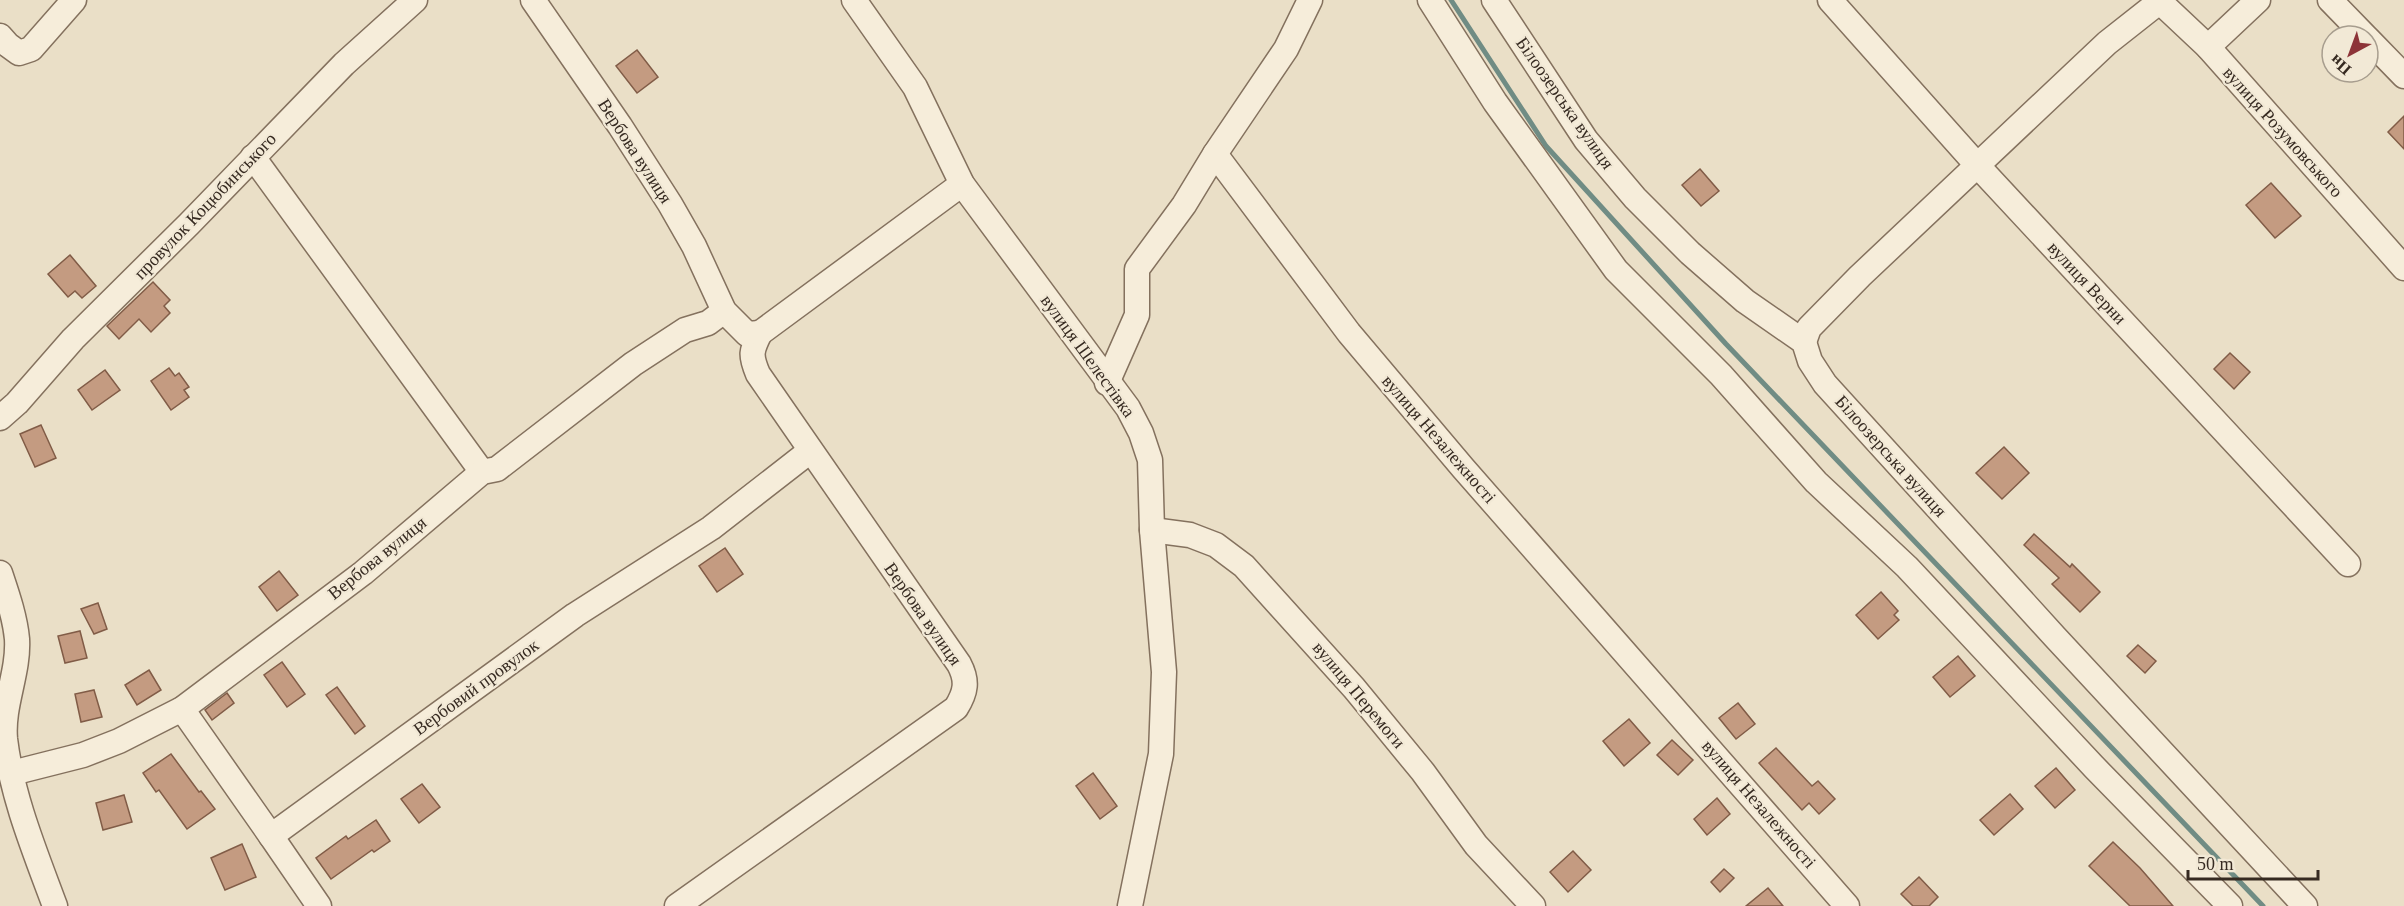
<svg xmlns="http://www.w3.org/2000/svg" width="2404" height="906" viewBox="0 0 2404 906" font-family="'Times New Roman',serif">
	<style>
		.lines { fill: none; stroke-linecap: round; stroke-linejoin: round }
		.stream { stroke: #708c84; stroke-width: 5 }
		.building { fill: #c49b81; stroke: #815c47; stroke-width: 1.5 }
		.minor-casing { stroke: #84715e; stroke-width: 27 }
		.minor { stroke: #f6edda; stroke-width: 24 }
		.labels { text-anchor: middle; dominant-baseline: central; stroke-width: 4.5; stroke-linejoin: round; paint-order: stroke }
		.street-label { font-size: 18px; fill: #362a21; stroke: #f2e9d6 }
	</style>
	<rect width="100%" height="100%" fill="#eadfc7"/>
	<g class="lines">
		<path class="stream" d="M 1451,0 L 1546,146 L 1726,344 L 2263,906"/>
	</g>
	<g class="building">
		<path d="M 637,50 L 658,77 L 637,93 L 616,66 Z"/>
		<path d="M 2404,116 L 2404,149 L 2388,132 Z"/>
		<path d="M 1700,169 L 1719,191 L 1701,206 L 1682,185 Z"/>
		<path d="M 2271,183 L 2301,216 L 2275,238 L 2246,205 Z"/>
		<path d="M 70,255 L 96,286 L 82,298 L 75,291 L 68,297 L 48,274 Z"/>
		<path d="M 153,282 L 170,300 L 164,306 L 170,313 L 151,332 L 139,319 L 119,339 L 107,326 Z"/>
		<path d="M 2230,353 L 2250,372 L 2234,389 L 2214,369 Z"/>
		<path d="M 169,368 L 175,376 L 179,373 L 189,387 L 184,390 L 189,397 L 171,410 L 151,381 Z"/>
		<path d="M 105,370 L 120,390 L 92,410 L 78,390 Z"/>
		<path d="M 41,425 L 56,458 L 35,467 L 20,434 Z"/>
		<path d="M 2004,447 L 2029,473 L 2002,499 L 1976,473 Z"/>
		<path d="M 2034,534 L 2070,567 L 2072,564 L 2100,592 L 2080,612 L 2052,584 L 2059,578 L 2024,545 Z"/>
		<path d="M 725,548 L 743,574 L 717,592 L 699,566 Z"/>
		<path d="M 279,571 L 298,595 L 277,611 L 259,587 Z"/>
		<path d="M 1881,592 L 1898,611 L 1894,615 L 1899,620 L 1878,639 L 1856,615 Z"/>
		<path d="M 98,603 L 107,629 L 94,634 L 81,609 Z"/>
		<path d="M 80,631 L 87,658 L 65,663 L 58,636 Z"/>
		<path d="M 2138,645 L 2156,661 L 2145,673 L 2127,656 Z"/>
		<path d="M 1958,656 L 1975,676 L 1950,697 L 1933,677 Z"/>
		<path d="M 282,662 L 305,694 L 287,707 L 264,675 Z"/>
		<path d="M 149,670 L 161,690 L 137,705 L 125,685 Z"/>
		<path d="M 337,687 L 365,726 L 355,734 L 326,695 Z"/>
		<path d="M 94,690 L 102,717 L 81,722 L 75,694 Z"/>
		<path d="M 227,693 L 234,703 L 212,720 L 205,710 Z"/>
		<path d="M 1738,703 L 1755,724 L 1736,739 L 1719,718 Z"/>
		<path d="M 1629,719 L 1650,743 L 1624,766 L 1603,741 Z"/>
		<path d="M 1672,740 L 1693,760 L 1678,775 L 1657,755 Z"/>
		<path d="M 1776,748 L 1812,786 L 1818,781 L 1835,799 L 1819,814 L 1809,803 L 1802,810 L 1759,763 Z"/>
		<path d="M 171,754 L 199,792 L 201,791 L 215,809 L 187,829 L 159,790 L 156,792 L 143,773 Z"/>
		<path d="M 2056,768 L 2075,790 L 2055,808 L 2035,786 Z"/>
		<path d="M 1093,773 L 1117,806 L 1100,819 L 1076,786 Z"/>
		<path d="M 422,784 L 440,807 L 419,823 L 401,799 Z"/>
		<path d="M 2010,794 L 2023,809 L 1994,835 L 1980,820 Z"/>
		<path d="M 124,795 L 132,822 L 103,830 L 96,803 Z"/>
		<path d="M 1717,798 L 1730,814 L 1707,835 L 1694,819 Z"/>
		<path d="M 376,820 L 390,841 L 374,852 L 372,850 L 331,879 L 316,858 L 346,836 L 348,839 Z"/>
		<path d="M 2113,842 L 2140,868 L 2173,906 L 2130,906 L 2089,866 Z"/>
		<path d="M 242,844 L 256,877 L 225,890 L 211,858 Z"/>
		<path d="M 1573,851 L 1591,870 L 1568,892 L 1550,872 Z"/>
		<path d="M 1724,869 L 1734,878 L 1720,892 L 1711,882 Z"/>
		<path d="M 1919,877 L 1938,897 L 1929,906 L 1913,906 L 1901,894 Z"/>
		<path d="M 1768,888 L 1783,906 L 1746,906 Z"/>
	</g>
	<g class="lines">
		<defs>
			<g id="minor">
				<path d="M 533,0 L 620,126 L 670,204 L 694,246 L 724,311 L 747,334 L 760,333 C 751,351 750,355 758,374 L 959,664 C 968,681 966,692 956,708 L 677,906"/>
				<path d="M 854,0 L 915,87 L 962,184 L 1128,408 L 1141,433 L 1150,460 L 1152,530 L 1164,672 L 1161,754 L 1130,906"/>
				<path d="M 1430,0 L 1495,102 L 1616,270 L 1721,375 L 1816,482 L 1907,567 L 2094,767 L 2230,906"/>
				<path d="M 1494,0 L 1586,140 L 1635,198 L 1690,253 L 1745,301 L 1804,342 L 1810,361 L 1825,384 L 2055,637 L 2305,906"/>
				<path d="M 1830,0 L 1977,165 L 2348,564"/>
				<path d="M 2158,0 L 2208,47 L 2404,268"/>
				<path d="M 2330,0 L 2365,36"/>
				<path d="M 0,36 L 8,45 L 19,53 L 31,49 L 74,0"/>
				<path d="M 2368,39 L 2404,76"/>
				<path d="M 2208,47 L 2258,0"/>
				<path d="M 1215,154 L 1286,49 L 1310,0"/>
				<path d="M 253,157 L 482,472"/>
				<path d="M 760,333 L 962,184"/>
				<path d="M 1804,342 L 1809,328 L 1860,276 L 2107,43 L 2159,2"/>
				<path d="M 1107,383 L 1137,315 L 1137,269 L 1184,205 L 1215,154 L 1349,333 L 1463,468 L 1847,906"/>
				<path d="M 0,418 L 17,403 L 73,339 L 189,224 L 344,64 L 415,0"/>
				<path d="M 1152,530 L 1190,535 L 1216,545 L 1244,566 L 1354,688 L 1423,772 L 1476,845 L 1533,906"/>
				<path d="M 0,573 C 7,594 15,617 17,639 C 19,673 2,705 5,739 C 12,797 35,852 55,906"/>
				<path d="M 182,709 L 271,836 L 575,615 L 711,528 L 810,451"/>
				<path d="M 12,773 L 83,755 L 119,741 L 182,709 L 363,573 L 482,472 L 497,469 L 633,364 L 685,330 L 708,323 L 724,311"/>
				<path d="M 271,836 L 319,906"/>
			</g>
		</defs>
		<use href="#minor" class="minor-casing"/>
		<use href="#minor" class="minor"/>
	</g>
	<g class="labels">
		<g class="street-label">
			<text transform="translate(1565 103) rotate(55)">Білоозерська вулиця</text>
			<text transform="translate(2283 132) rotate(48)">вулиця Розумовського</text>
			<text transform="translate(635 151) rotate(57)">Вербова вулиця</text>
			<text transform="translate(205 206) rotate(-46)">провулок Коцюбинського</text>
			<text transform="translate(2087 283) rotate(47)">вулиця Верни</text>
			<text transform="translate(1088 356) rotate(54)">вулиця Шелестівка</text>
			<text transform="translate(1439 439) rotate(49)">вулиця Незалежності</text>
			<text transform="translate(1891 456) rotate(48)">Білоозерська вулиця</text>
			<text transform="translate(377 558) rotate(-39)">Вербова вулиця</text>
			<text transform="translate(923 614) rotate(55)">Вербова вулиця</text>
			<text transform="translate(476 687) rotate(-36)">Вербовий провулок</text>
			<text transform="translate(1359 695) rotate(50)">вулиця Перемоги</text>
			<text transform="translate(1759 804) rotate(49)">вулиця Незалежності</text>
		</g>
	</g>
	<g transform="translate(2350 54) rotate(221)"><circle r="28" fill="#f2e9d6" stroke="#a79d8e" stroke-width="1.5"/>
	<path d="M0-4.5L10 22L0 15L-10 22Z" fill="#8d3438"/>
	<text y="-9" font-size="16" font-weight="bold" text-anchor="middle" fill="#362a21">Пн</text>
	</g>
	<path d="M2188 870v9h130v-9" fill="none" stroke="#362a21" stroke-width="3"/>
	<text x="2197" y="870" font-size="18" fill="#362a21" stroke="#f2e9d6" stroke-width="4.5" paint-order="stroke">50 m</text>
</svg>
